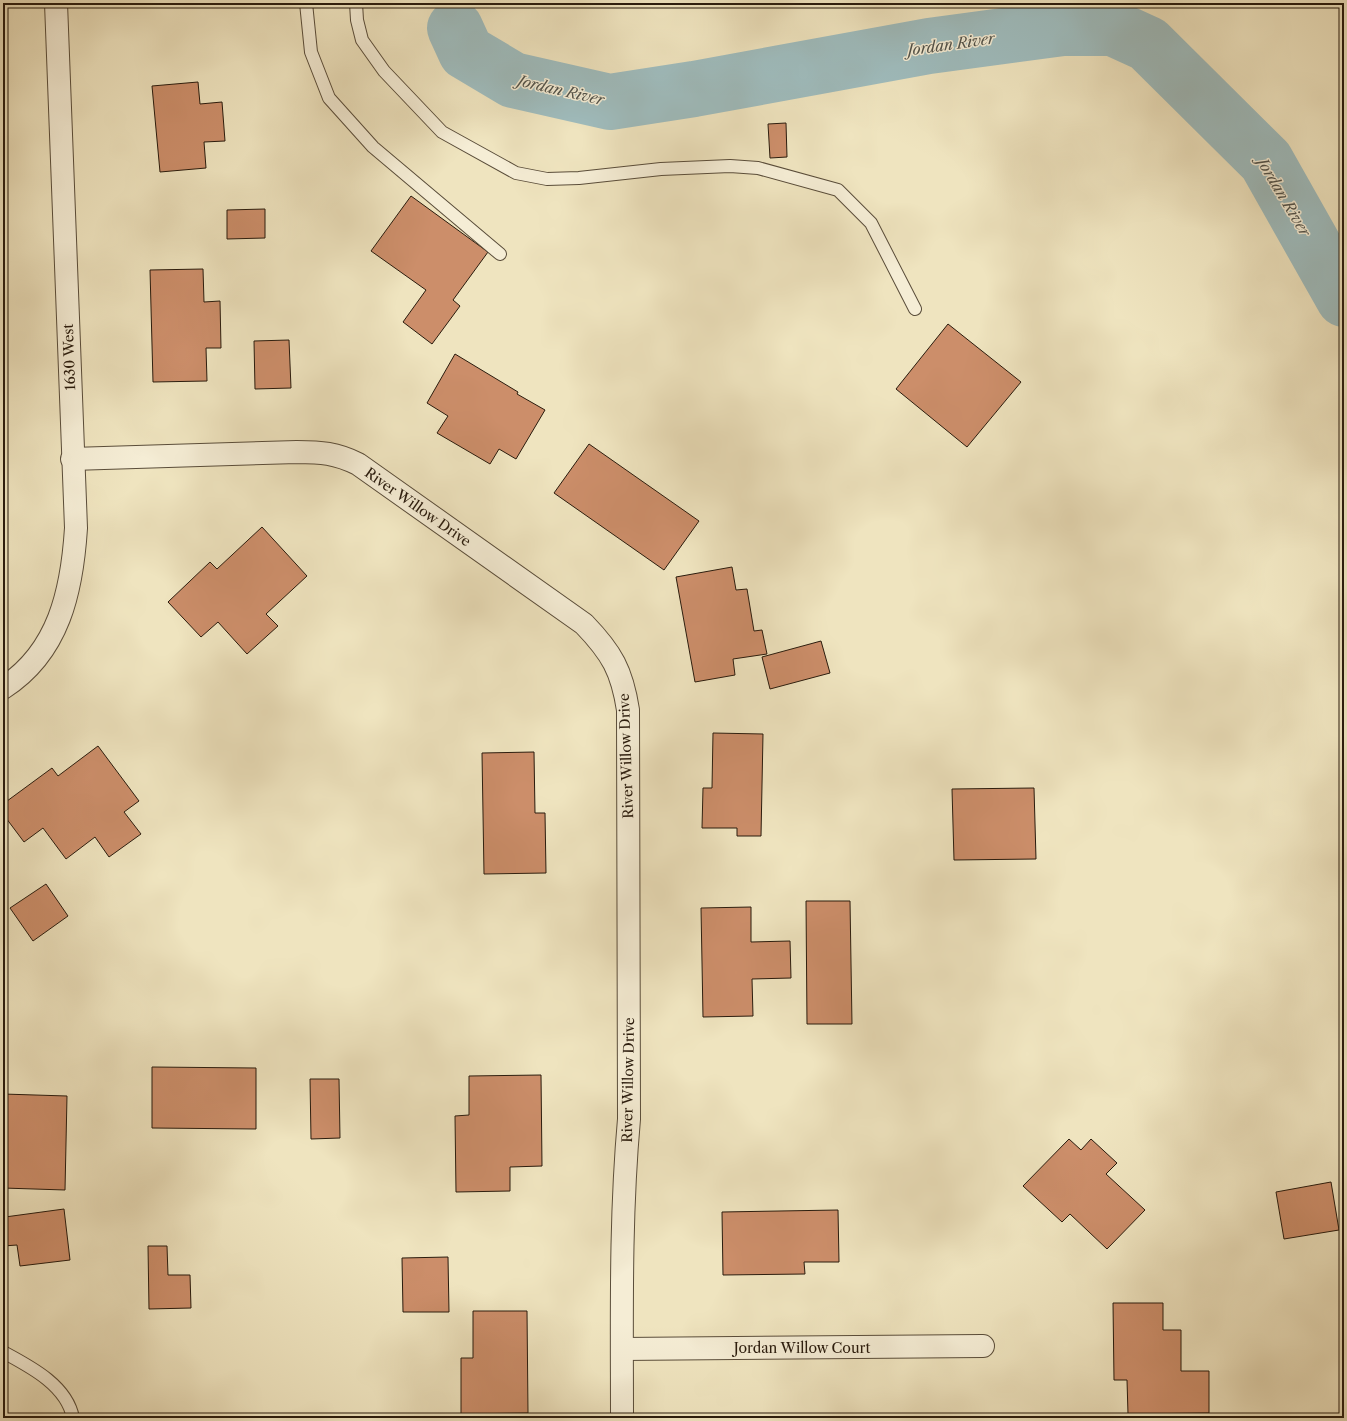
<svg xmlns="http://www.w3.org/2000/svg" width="1347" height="1421" viewBox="0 0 1347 1421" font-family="'Libre Caslon Text',serif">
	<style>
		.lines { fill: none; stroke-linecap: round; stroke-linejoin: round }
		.river { stroke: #9fbcbd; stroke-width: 56 }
		.building { fill: #cc8e6a; stroke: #291b0d }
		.service-casing { stroke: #5a4d3a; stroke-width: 14 }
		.minor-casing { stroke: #5a4d3a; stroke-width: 24 }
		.service { stroke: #f5edd5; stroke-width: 12 }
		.minor { stroke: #f5edd5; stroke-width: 22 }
		.labels { text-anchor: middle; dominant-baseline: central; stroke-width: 3; stroke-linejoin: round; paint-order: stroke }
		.street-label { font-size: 14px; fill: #291b0d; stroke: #f5edd5 }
		.water-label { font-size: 15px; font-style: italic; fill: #52534b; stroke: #f5edd5 }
	</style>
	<rect width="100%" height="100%" fill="#efe4bf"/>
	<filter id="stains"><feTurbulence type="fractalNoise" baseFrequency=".005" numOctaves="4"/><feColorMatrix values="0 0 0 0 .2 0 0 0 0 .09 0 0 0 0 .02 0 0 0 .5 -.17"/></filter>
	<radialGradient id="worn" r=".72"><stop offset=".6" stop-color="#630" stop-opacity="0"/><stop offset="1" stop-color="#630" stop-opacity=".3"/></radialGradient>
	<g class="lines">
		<path class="river" d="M 455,28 L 466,52 L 513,80 L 610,102 L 694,89 L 929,46 L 1063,28 L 1113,28 L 1148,44 L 1266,161 L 1344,299"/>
	</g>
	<g class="building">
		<path d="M 198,82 L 200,104 L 222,102 L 225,141 L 204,142 L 206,168 L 160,172 L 152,86 Z"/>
		<path d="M 786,123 L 787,157 L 770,158 L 768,124 Z"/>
		<path d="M 411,196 L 488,252 L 453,300 L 460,306 L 432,344 L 403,322 L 426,290 L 371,251 Z"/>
		<path d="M 265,209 L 265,238 L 227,239 L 227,210 Z"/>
		<path d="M 203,269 L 204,302 L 220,301 L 221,348 L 206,348 L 207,381 L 153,382 L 150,270 Z"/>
		<path d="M 948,324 L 1021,382 L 967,447 L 896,389 Z"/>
		<path d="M 289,340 L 291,388 L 255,389 L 254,341 Z"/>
		<path d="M 455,354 L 518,392 L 517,394 L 545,410 L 516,459 L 499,449 L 490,464 L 437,433 L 448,416 L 427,403 Z"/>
		<path d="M 589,444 L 699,521 L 664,570 L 554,493 Z"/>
		<path d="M 262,527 L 307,576 L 266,614 L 278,626 L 247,654 L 218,622 L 201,637 L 168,602 L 210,562 L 217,569 Z"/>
		<path d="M 732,567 L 736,590 L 747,589 L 754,631 L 762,630 L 767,654 L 733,659 L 735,675 L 695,682 L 676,577 Z"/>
		<path d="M 821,641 L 830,673 L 770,689 L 762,657 Z"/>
		<path d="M 713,733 L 763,734 L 761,836 L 737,836 L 737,828 L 702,828 L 703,788 L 712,788 Z"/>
		<path d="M 98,746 L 139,801 L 124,812 L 141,834 L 109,857 L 95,837 L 66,859 L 43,828 L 24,842 L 3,814 L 3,804 L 52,768 L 58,776 Z"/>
		<path d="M 534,752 L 535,813 L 545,813 L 546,873 L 484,874 L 482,753 Z"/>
		<path d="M 1034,788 L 1036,859 L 954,860 L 952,789 Z"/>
		<path d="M 46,884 L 68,916 L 33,941 L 10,908 Z"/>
		<path d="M 806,901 L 850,901 L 852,1024 L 807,1024 Z"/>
		<path d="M 751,907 L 751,942 L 790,941 L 791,978 L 752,979 L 753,1016 L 703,1017 L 701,908 Z"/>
		<path d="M 152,1067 L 256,1068 L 256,1129 L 152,1128 Z"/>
		<path d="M 541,1075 L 542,1166 L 510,1167 L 510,1191 L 456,1192 L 455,1116 L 469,1115 L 469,1076 Z"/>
		<path d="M 310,1079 L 339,1079 L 340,1138 L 311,1139 Z"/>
		<path d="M 3,1094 L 67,1096 L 65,1190 L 3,1188 Z"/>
		<path d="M 1069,1139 L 1081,1150 L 1091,1139 L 1117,1163 L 1106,1174 L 1145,1210 L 1107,1249 L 1070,1214 L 1062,1222 L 1023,1186 Z"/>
		<path d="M 1331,1182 L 1339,1230 L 1284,1239 L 1276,1192 Z"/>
		<path d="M 3,1203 L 5,1217 L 64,1209 L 70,1260 L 20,1266 L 17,1245 L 3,1246 Z"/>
		<path d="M 838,1210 L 839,1262 L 804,1262 L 805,1274 L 723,1275 L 722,1212 Z"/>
		<path d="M 148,1246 L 167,1246 L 168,1275 L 190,1275 L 191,1308 L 149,1309 Z"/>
		<path d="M 448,1257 L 449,1312 L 403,1312 L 402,1258 Z"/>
		<path d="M 1113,1303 L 1163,1303 L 1163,1330 L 1181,1330 L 1181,1371 L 1209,1371 L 1209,1413 L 1128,1414 L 1127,1380 L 1114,1380 Z"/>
		<path d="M 473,1311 L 527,1311 L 528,1413 L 461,1414 L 461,1358 L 473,1358 Z"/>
	</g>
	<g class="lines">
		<defs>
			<g id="service">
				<path d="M 306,3 L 311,52 L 329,98 L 373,147 L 500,254"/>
				<path d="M 356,3 L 357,20 L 362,40 L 384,71 L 442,132 L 516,173 L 547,179 L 579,178 L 661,169 L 730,166 L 758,168 L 838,190 L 871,223 L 915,309"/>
				<path d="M 3,1352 C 29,1366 67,1385 73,1418"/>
			</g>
			<g id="minor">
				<path d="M 72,459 L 297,452 C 321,452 336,453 358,464 L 584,624 C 612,653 622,671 628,710 L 629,1119 C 620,1219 622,1318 622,1418"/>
				<path d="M 3,688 C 59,652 72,591 76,528 L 56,3"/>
				<path d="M 622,1349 L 983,1346"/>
			</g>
		</defs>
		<use href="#service" class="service-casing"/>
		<use href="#minor" class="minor-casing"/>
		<use href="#service" class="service"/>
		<use href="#minor" class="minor"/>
	</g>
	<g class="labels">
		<g class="street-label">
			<text transform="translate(69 357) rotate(-92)">1630 West</text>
			<text transform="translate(418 507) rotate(35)">River Willow Drive</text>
			<text transform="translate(626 756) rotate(-92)">River Willow Drive</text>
			<text transform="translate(628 1080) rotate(-89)">River Willow Drive</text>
			<text x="802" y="1348">Jordan Willow Court</text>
		</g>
		<g class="water-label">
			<text transform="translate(951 44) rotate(-8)">Jordan River</text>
			<text transform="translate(561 90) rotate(13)">Jordan River</text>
			<text transform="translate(1284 197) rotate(59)">Jordan River</text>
		</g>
	</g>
	<rect width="1347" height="1421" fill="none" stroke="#efe4bf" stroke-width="16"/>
	<rect x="4" y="4" width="1339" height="1413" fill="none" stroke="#291b0d" stroke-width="2"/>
	<rect x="8" y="8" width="1331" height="1405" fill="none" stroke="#291b0d"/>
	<rect width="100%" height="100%" filter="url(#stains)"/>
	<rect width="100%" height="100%" fill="url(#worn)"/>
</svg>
